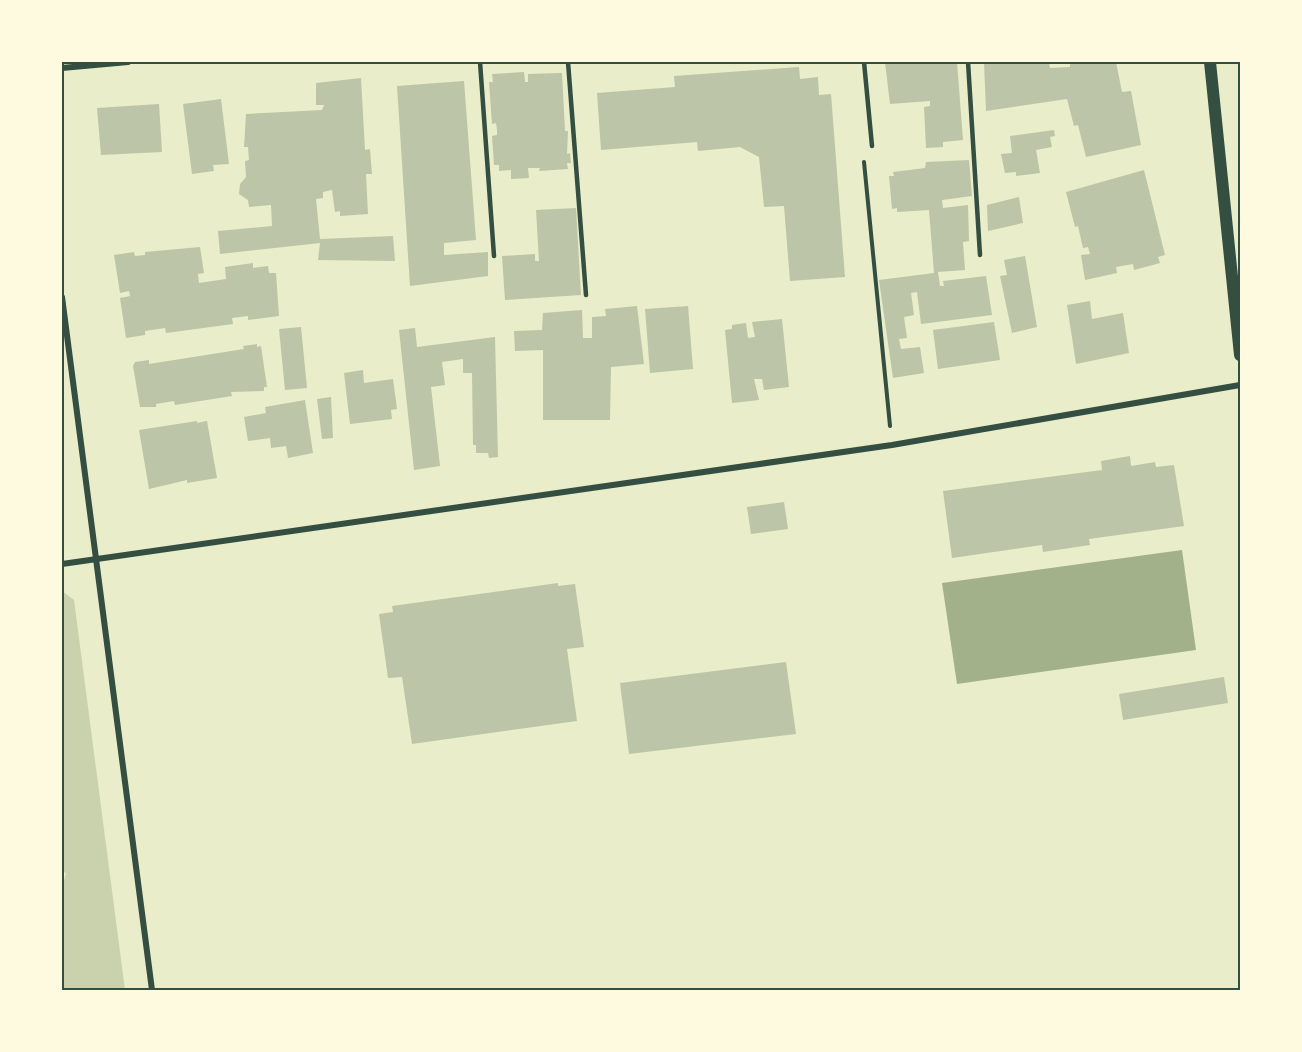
<svg xmlns="http://www.w3.org/2000/svg" width="1302" height="1052" viewBox="0 0 1302 1052" font-family="'Alegreya Sans',sans-serif">
	<style>
		.green { fill: #cad2ad }
		.water { fill: #a3b18a }
		.building { fill: #bcc5a7 }
		.lines { fill: none; stroke-linecap: round; stroke-linejoin: round }
		.path { stroke: #344e41; stroke-width: 4 }
		.service { stroke: #344e41; stroke-width: 4.5 }
		.minor { stroke: #344e41; stroke-width: 6 }
		.secondary { stroke: #344e41; stroke-width: 12 }
		.neatline { fill: none; stroke: #344e41; stroke-width: 2 }
	</style>
	<rect width="100%" height="100%" fill="#e9edc9"/>
	<path class="green" d="M 62,591 L 74,600 L 125,990 L 62,990 L 62,889 L 66,873 L 62,871 Z"/>
	<path class="water" d="M 1182,550 L 1196,650 L 957,684 L 942,583 Z"/>
	<g class="building">
		<path d="M 885,62 L 957,62 L 963,140 L 943,142 L 943,147 L 926,148 L 924,107 L 930,106 L 930,101 L 890,104 Z"/>
		<path d="M 984,62 L 1049,62 L 1050,68 L 1070,67 L 1070,62 L 1116,62 L 1122,92 L 1131,91 L 1141,145 L 1086,157 L 1078,125 L 1074,126 L 1067,99 L 986,111 Z"/>
		<path d="M 799,67 L 800,79 L 818,77 L 819,95 L 831,94 L 845,277 L 790,281 L 784,206 L 764,207 L 759,157 L 740,147 L 698,151 L 697,142 L 601,150 L 597,93 L 675,87 L 674,76 Z"/>
		<path d="M 524,72 L 525,82 L 528,82 L 528,74 L 562,73 L 565,131 L 568,131 L 567,154 L 570,153 L 571,163 L 567,163 L 568,169 L 539,171 L 540,168 L 528,168 L 529,178 L 511,179 L 511,170 L 499,171 L 499,165 L 494,165 L 492,136 L 497,135 L 497,130 L 496,123 L 492,124 L 489,82 L 493,82 L 492,74 Z"/>
		<path d="M 361,78 L 365,150 L 370,149 L 372,174 L 366,174 L 368,214 L 340,216 L 340,211 L 335,212 L 332,190 L 323,192 L 323,198 L 316,199 L 320,239 L 393,236 L 395,261 L 318,260 L 320,243 L 220,254 L 218,231 L 272,226 L 271,205 L 249,207 L 248,200 L 239,194 L 240,184 L 246,177 L 245,161 L 249,160 L 248,147 L 244,147 L 246,114 L 322,110 L 324,105 L 316,105 L 316,83 Z"/>
		<path d="M 464,81 L 476,240 L 444,243 L 444,255 L 488,252 L 488,276 L 410,286 L 397,86 Z"/>
		<path d="M 221,99 L 229,164 L 213,165 L 214,171 L 192,174 L 183,104 Z"/>
		<path d="M 159,104 L 162,152 L 101,155 L 97,108 Z"/>
		<path d="M 1054,130 L 1055,136 L 1050,137 L 1052,147 L 1036,150 L 1040,173 L 1016,176 L 1016,172 L 1005,173 L 1001,154 L 1012,153 L 1010,136 Z"/>
		<path d="M 969,160 L 972,196 L 942,200 L 943,208 L 968,205 L 969,241 L 963,242 L 965,270 L 938,272 L 940,286 L 944,286 L 943,281 L 986,276 L 992,315 L 921,324 L 917,292 L 911,293 L 914,315 L 904,317 L 907,338 L 899,339 L 901,349 L 920,347 L 924,373 L 893,378 L 879,280 L 934,273 L 929,210 L 897,212 L 897,208 L 892,209 L 889,176 L 894,176 L 893,172 L 925,168 L 926,162 Z"/>
		<path d="M 1144,170 L 1165,255 L 1158,257 L 1160,263 L 1134,270 L 1133,264 L 1116,267 L 1117,273 L 1085,280 L 1081,255 L 1090,254 L 1088,247 L 1083,248 L 1078,226 L 1075,227 L 1066,192 Z"/>
		<path d="M 1019,197 L 1023,223 L 988,231 L 987,205 Z"/>
		<path d="M 576,208 L 581,295 L 505,300 L 502,256 L 535,254 L 535,261 L 539,261 L 536,210 Z"/>
		<path d="M 200,247 L 204,273 L 198,274 L 199,283 L 226,279 L 225,267 L 253,263 L 253,268 L 268,266 L 269,273 L 276,273 L 279,316 L 248,320 L 248,316 L 232,318 L 233,324 L 166,333 L 165,328 L 145,331 L 145,335 L 126,338 L 120,298 L 130,296 L 129,291 L 120,293 L 114,255 L 134,252 L 135,256 L 145,255 L 145,252 Z"/>
		<path d="M 1025,256 L 1037,327 L 1012,333 L 1000,276 L 1007,275 L 1004,260 Z"/>
		<path d="M 1090,301 L 1092,319 L 1123,313 L 1129,353 L 1076,364 L 1067,305 Z"/>
		<path d="M 637,306 L 644,364 L 611,367 L 610,420 L 543,420 L 543,350 L 515,351 L 514,331 L 542,330 L 543,313 L 582,310 L 583,338 L 592,338 L 592,317 L 606,316 L 605,309 Z"/>
		<path d="M 688,306 L 693,369 L 650,373 L 645,309 Z"/>
		<path d="M 782,319 L 789,387 L 764,390 L 762,379 L 754,379 L 759,400 L 732,403 L 725,330 L 732,329 L 732,325 L 746,323 L 748,338 L 755,337 L 752,322 Z"/>
		<path d="M 994,322 L 1000,360 L 938,369 L 933,330 Z"/>
		<path d="M 301,327 L 307,388 L 285,390 L 279,329 Z"/>
		<path d="M 415,328 L 417,347 L 495,337 L 498,457 L 489,458 L 488,453 L 476,453 L 476,445 L 473,445 L 472,373 L 463,373 L 463,359 L 442,362 L 445,385 L 431,387 L 440,466 L 414,470 L 399,330 Z"/>
		<path d="M 257,344 L 257,347 L 261,346 L 267,387 L 264,387 L 264,391 L 231,392 L 232,396 L 175,405 L 174,401 L 156,404 L 156,407 L 140,407 L 133,366 L 135,362 L 149,360 L 149,364 L 244,349 L 243,346 Z"/>
		<path d="M 363,370 L 364,383 L 393,379 L 397,409 L 391,410 L 392,419 L 350,424 L 344,373 Z"/>
		<path d="M 331,397 L 333,438 L 322,439 L 317,399 Z"/>
		<path d="M 305,400 L 313,453 L 288,458 L 286,446 L 271,448 L 270,438 L 248,441 L 244,417 L 266,413 L 265,407 Z"/>
		<path d="M 197,421 L 197,423 L 207,421 L 217,478 L 187,483 L 187,480 L 149,489 L 139,430 Z"/>
		<path d="M 1130,456 L 1131,466 L 1155,462 L 1156,467 L 1174,465 L 1184,526 L 1089,539 L 1090,545 L 1043,552 L 1042,545 L 952,558 L 943,491 L 1102,470 L 1101,461 Z"/>
		<path d="M 784,502 L 788,529 L 751,534 L 747,507 Z"/>
		<path d="M 558,583 L 558,586 L 575,584 L 584,647 L 567,649 L 577,721 L 412,744 L 402,677 L 388,678 L 379,614 L 393,612 L 392,606 Z"/>
		<path d="M 786,662 L 796,734 L 629,754 L 620,683 Z"/>
		<path d="M 1224,677 L 1228,703 L 1123,720 L 1119,694 Z"/>
	</g>
	<g class="lines">
		<path class="path" d="M 864,162 L 890,426"/>
		<g class="service">
			<path d="M 480,62 L 494,256"/>
			<path d="M 568,62 L 586,295"/>
			<path d="M 864,62 L 872,146"/>
			<path d="M 968,62 L 980,255"/>
		</g>
		<g class="minor">
			<path d="M 62,68 L 128,62"/>
			<path d="M 62,297 L 152,990"/>
			<path d="M 62,564 L 892,445 L 1240,385"/>
		</g>
		<path class="secondary" d="M 1210,62 L 1240,355"/>
	</g>
	<rect width="1302" height="1052" fill="none" stroke="#fefae0" stroke-width="126"/>
	<rect x="63" y="63" width="1176" height="926" class="neatline"/>
</svg>
